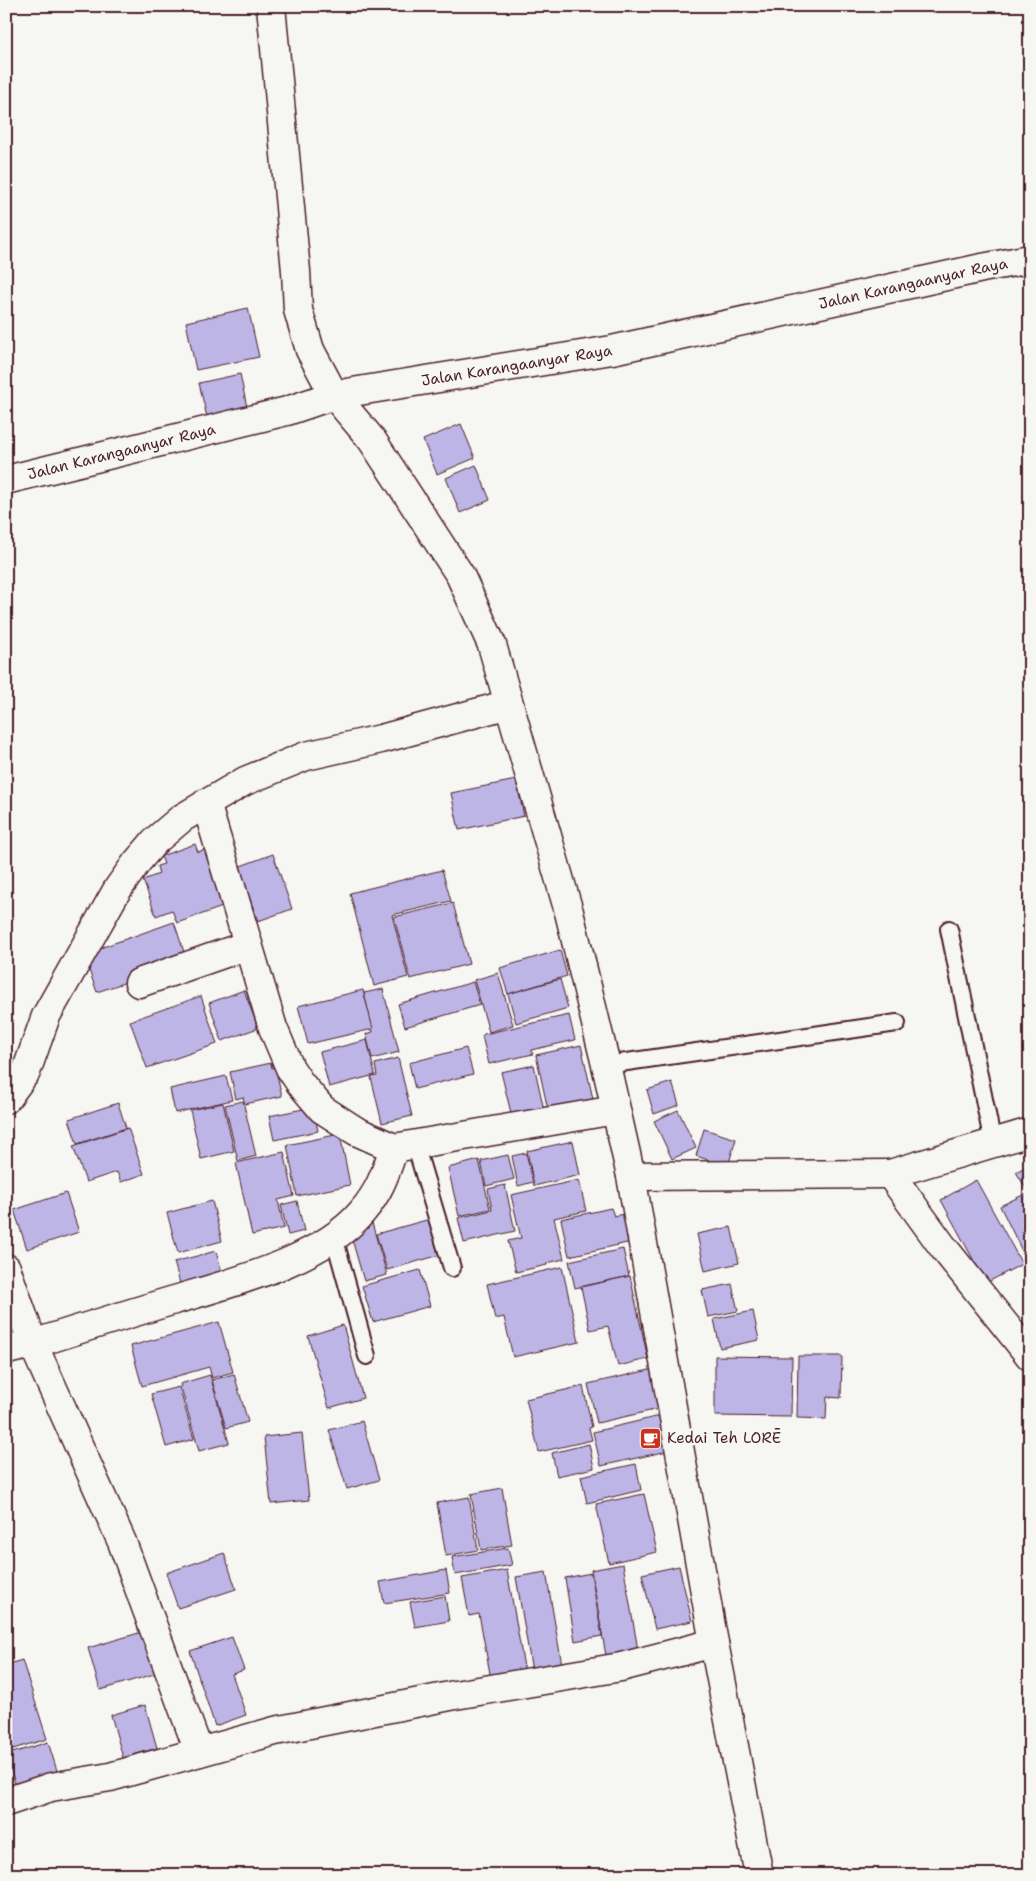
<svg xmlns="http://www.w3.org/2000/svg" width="1036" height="1881" viewBox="0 0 1036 1881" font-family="'Shantell Sans',sans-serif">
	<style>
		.building { fill: #bdb5e6; stroke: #4a1f2b }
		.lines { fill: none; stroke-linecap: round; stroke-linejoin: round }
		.service-casing { stroke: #4a1f2b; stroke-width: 20 }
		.minor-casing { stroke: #4a1f2b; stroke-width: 31 }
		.secondary-casing { stroke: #4a1f2b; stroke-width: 31 }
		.service { stroke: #f6f6f2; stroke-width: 16 }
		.minor { stroke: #f6f6f2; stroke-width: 28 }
		.secondary { stroke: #f6f6f2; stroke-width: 28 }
		.labels { text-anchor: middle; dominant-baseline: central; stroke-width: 5; stroke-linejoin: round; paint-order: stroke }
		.street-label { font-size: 15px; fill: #4a1f2b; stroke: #f6f6f2 }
		.poi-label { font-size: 15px; fill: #4a1f2b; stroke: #f6f6f2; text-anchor: start }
	</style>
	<rect width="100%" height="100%" fill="#f6f6f2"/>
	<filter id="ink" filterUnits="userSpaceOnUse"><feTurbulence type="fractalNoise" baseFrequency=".02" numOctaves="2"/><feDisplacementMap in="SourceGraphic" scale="10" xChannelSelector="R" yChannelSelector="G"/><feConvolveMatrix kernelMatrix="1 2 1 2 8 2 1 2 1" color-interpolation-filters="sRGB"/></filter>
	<g filter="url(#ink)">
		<g class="building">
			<path d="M 248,308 L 259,357 L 196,370 L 186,322 Z"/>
			<path d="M 240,374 L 249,417 L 209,426 L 199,383 Z"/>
			<path d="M 461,424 L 475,458 L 437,474 L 423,440 Z"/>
			<path d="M 476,465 L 490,500 L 460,513 L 446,478 Z"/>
			<path d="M 516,780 L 524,816 L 459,830 L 451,793 Z"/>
			<path d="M 195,844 L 198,852 L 208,848 L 228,905 L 177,923 L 172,910 L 156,916 L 143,880 L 159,874 L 157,866 L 164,864 L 161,856 Z"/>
			<path d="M 273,854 L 292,909 L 258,921 L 238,867 Z"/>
			<path d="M 442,870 L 451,901 L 392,915 L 408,977 L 374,986 L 350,893 Z"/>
			<path d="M 453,903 L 469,964 L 410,979 L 394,917 Z"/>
			<path d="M 174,922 L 187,961 L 97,992 L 83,954 Z"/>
			<path d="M 560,950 L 567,976 L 508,994 L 500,968 Z"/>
			<path d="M 498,973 L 513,1025 L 489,1032 L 474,980 Z"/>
			<path d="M 560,979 L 568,1008 L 516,1023 L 508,994 Z"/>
			<path d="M 473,982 L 480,1005 L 405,1027 L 398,1004 Z"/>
			<path d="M 383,989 L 399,1052 L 372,1059 L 366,1034 L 373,1032 L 364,993 Z"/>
			<path d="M 244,990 L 258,1028 L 222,1041 L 209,1003 Z"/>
			<path d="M 363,990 L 373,1029 L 308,1044 L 298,1006 Z"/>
			<path d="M 201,996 L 217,1044 L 147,1068 L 130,1021 Z"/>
			<path d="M 569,1015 L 575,1040 L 531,1050 L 533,1054 L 489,1064 L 482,1036 L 484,1034 Z"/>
			<path d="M 367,1040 L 375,1075 L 329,1087 L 320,1052 Z"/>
			<path d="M 581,1045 L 593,1099 L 548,1110 L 536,1055 Z"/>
			<path d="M 466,1048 L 473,1074 L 415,1089 L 409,1063 Z"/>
			<path d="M 398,1058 L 412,1116 L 382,1123 L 371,1077 L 377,1076 L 375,1064 Z"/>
			<path d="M 271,1063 L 272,1068 L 275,1067 L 282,1096 L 245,1104 L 243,1097 L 236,1099 L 230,1072 Z"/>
			<path d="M 534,1065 L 544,1110 L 512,1117 L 501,1072 Z"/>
			<path d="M 226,1076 L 232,1100 L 175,1113 L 170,1089 Z"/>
			<path d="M 672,1082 L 679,1105 L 654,1114 L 647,1090 Z"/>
			<path d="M 243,1101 L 256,1156 L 238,1161 L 225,1105 Z"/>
			<path d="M 118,1103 L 126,1128 L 77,1144 L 69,1119 Z"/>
			<path d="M 223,1103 L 234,1151 L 201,1159 L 190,1110 Z"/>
			<path d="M 313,1107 L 318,1131 L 274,1140 L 269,1116 Z"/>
			<path d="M 678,1110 L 696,1148 L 672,1159 L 654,1121 Z"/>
			<path d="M 128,1128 L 144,1174 L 121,1182 L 117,1172 L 86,1182 L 73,1146 Z"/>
			<path d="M 704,1129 L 736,1139 L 728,1166 L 696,1156 Z"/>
			<path d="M 340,1134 L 350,1185 L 297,1196 L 287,1145 Z"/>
			<path d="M 573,1141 L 580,1175 L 534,1186 L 527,1151 Z"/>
			<path d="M 284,1152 L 294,1196 L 278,1200 L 284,1228 L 252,1235 L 236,1163 Z"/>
			<path d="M 526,1153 L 533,1182 L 518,1186 L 512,1156 Z"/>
			<path d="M 508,1155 L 514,1179 L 486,1186 L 481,1161 Z"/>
			<path d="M 479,1160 L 490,1209 L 459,1216 L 448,1168 Z"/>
			<path d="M 1030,1164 L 1030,1195 L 1016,1172 Z"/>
			<path d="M 579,1180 L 586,1211 L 554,1218 L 564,1259 L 547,1263 L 547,1265 L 516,1272 L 508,1241 L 521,1238 L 511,1195 Z"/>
			<path d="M 976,1180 L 1022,1264 L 986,1283 L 941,1200 Z"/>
			<path d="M 505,1185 L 515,1231 L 464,1243 L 458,1218 L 492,1210 L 488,1189 Z"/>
			<path d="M 66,1193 L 79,1232 L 27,1249 L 14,1210 Z"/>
			<path d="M 1025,1194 L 1030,1205 L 1030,1255 L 1025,1257 L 1000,1206 Z"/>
			<path d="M 212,1201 L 222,1241 L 178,1253 L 167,1213 Z"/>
			<path d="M 297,1201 L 304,1231 L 288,1235 L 281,1205 Z"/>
			<path d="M 611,1208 L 614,1216 L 629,1213 L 636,1241 L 569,1256 L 561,1219 Z"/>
			<path d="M 430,1219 L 440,1255 L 387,1270 L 376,1234 Z"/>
			<path d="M 372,1223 L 387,1275 L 364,1281 L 349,1229 Z"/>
			<path d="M 731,1227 L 739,1263 L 705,1271 L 697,1234 Z"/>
			<path d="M 623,1249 L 629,1276 L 575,1288 L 569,1261 Z"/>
			<path d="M 216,1251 L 223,1276 L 181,1287 L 174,1262 Z"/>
			<path d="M 562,1267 L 579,1342 L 513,1357 L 504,1317 L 495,1319 L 487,1284 Z"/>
			<path d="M 420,1270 L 430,1306 L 373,1322 L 362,1286 Z"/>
			<path d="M 630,1276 L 648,1359 L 618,1366 L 608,1326 L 590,1330 L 581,1287 Z"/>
			<path d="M 732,1284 L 738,1311 L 708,1317 L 702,1290 Z"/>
			<path d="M 6,1307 L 24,1344 L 6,1349 Z"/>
			<path d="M 753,1311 L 759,1340 L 720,1348 L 714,1319 Z"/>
			<path d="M 219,1322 L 233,1372 L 212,1378 L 209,1367 L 142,1386 L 131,1346 Z"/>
			<path d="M 343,1325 L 363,1398 L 329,1408 L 308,1336 Z"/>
			<path d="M 715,1356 L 792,1357 L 791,1417 L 715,1416 Z"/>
			<path d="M 798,1356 L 842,1356 L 841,1398 L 827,1397 L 826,1419 L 797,1418 Z"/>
			<path d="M 654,1369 L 663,1408 L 597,1423 L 588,1384 Z"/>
			<path d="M 234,1374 L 248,1422 L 226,1428 L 212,1380 Z"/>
			<path d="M 210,1375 L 229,1443 L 199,1451 L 180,1384 Z"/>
			<path d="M 583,1386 L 592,1427 L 589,1428 L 592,1440 L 539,1452 L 526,1399 Z"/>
			<path d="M 179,1387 L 194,1439 L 166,1447 L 151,1394 Z"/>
			<path d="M 664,1415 L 672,1450 L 601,1466 L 593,1432 Z"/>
			<path d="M 362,1421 L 379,1480 L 347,1489 L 329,1430 Z"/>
			<path d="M 302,1433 L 309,1500 L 271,1504 L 264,1437 Z"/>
			<path d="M 589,1444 L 594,1468 L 557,1476 L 552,1453 Z"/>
			<path d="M 636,1464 L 641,1490 L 587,1503 L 581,1476 Z"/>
			<path d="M 502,1488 L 512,1545 L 481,1550 L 471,1494 Z"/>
			<path d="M 644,1494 L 657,1552 L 609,1563 L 596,1504 Z"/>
			<path d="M 469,1497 L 478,1550 L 446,1556 L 437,1503 Z"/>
			<path d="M 508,1548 L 512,1565 L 455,1575 L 452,1557 Z"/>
			<path d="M 224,1553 L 236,1589 L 178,1608 L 166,1573 Z"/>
			<path d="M 623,1564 L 638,1650 L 606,1656 L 591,1570 Z"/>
			<path d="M 679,1566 L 692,1621 L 655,1629 L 642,1574 Z"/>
			<path d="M 446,1570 L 450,1593 L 384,1603 L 380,1582 Z"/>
			<path d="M 507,1570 L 525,1673 L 491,1679 L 479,1614 L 469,1616 L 462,1578 Z"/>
			<path d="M 546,1572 L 562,1665 L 532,1671 L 516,1577 Z"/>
			<path d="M 591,1573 L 602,1636 L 575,1641 L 565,1578 Z"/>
			<path d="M 445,1596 L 449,1621 L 415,1627 L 410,1602 Z"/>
			<path d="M 149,1630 L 161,1672 L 100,1690 L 88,1648 Z"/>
			<path d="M 232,1637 L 244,1670 L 232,1674 L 246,1715 L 215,1726 L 190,1651 Z"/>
			<path d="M 22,1660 L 47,1739 L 6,1751 L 6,1707 L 9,1706 L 6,1698 L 6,1665 Z"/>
			<path d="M 145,1705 L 157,1748 L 123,1758 L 111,1715 Z"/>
			<path d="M 48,1742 L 59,1777 L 17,1790 L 6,1755 Z"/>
		</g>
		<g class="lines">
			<defs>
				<g id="service">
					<path d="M 949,929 L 993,1143"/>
					<path d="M 606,1065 L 897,1023"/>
					<path d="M 415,1144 L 452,1268"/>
					<path d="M 334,1237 L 367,1356"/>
				</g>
				<g id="minor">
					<path id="s1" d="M 6,480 L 287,411 L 334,395 L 612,350 L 982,268 L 1030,259"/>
					<path d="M 206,803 L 273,1028 L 290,1068 L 300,1083 L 322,1109 L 356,1131 L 394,1148 L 615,1110"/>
					<path d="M 139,983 L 248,945"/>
					<path d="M 6,1099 L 26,1072 L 46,1016 L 117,890 L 137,862 L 155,841 L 182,818 L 245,781 L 306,756 L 381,739 L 509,704"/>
					<path d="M 1030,1132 L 890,1174 L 943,1247 L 1030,1356"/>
					<path d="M 631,1176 L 890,1174"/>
					<path d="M 6,1268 L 33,1344 L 122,1542 L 199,1752"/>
					<path d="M 6,1350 L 33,1344 C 79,1329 125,1315 171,1301 C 231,1283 321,1261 362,1212 C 380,1191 385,1174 394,1148"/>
					<path d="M 6,1802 L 51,1787 L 110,1777 L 275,1731 L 455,1695 L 621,1667 L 714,1643"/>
				</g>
				<path id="secondary" d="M 271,6 L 296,271 L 298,310 L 310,350 L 334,395 L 372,440 L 460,575 L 492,645 L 509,704 L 569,912 L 606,1065 L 631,1176 L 714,1643 L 759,1875"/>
			</defs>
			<use href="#service" class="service-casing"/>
			<use href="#minor" class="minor-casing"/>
			<use href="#secondary" class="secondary-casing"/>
			<use href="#service" class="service"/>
			<use href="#minor" class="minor"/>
			<use href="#secondary" class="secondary"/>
		</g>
	</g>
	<defs>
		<symbol id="cafe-square" viewBox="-11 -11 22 22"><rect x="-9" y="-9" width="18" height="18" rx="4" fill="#c8321e" stroke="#f6f6f2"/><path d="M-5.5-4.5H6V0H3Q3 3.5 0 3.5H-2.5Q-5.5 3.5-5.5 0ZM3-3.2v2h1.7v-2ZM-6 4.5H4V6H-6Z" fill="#fff"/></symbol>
	</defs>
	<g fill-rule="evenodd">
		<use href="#cafe-square" x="638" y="1426" width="25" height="25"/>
	</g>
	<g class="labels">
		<g class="street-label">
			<text stroke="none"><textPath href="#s1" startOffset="929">Jalan Karangaanyar Raya</textPath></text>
			<text stroke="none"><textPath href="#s1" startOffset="524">Jalan Karangaanyar Raya</textPath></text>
			<text stroke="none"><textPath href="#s1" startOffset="119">Jalan Karangaanyar Raya</textPath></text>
		</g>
		<g class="poi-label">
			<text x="667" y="1438">Kedai Teh LORĒ</text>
		</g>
	</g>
	<rect width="1036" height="1881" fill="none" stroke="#f6f6f2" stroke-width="25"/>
	<rect x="12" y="12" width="1011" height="1856" fill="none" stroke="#4a1f2b" stroke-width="2" filter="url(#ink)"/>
</svg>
